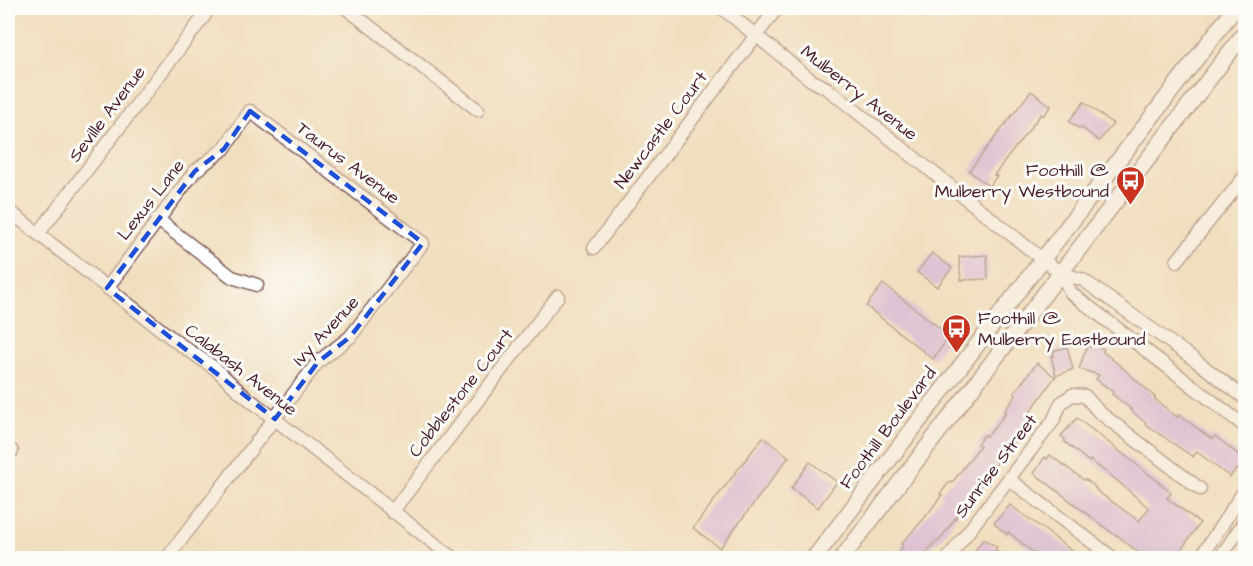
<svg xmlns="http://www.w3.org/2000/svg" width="1253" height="566" viewBox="0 0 1253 566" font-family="'Architects Daughter',sans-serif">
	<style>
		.building { fill: #c7a1eb }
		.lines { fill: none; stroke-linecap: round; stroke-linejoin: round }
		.minor-casing { stroke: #84625f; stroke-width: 15 }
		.major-casing { stroke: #84625f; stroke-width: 18 }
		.minor { stroke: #fff; stroke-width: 12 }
		.major { stroke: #fff; stroke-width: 15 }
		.marked { fill: none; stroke: #1d4ed8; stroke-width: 4.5; stroke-dasharray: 12 8; stroke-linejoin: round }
		.labels { text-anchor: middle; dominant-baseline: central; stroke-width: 6; stroke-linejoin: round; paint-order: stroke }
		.street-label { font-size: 18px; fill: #4a1f2b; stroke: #fdfcf7 }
		.poi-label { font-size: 18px; fill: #4a1f2b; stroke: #fdfcf7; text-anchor: end }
	</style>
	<rect width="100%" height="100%" fill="#fdfcf7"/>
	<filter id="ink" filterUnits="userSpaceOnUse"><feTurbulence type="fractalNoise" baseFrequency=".0167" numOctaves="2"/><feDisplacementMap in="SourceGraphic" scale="12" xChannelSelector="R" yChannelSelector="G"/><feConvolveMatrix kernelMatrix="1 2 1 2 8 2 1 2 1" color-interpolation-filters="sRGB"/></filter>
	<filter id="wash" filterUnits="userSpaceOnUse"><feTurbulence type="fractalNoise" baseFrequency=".008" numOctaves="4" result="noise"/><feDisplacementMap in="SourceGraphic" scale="24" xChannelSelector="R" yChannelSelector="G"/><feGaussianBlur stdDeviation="1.35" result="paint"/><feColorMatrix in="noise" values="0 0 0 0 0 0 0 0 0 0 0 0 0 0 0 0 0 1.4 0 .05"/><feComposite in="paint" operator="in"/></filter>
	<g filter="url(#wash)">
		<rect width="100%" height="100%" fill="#f0dfbf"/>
		<g id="blocks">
			<g class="building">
				<path d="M 1031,91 L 1051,106 L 1043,116 L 1041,114 L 994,175 L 997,176 L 989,186 L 969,171 Z"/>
				<path d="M 1084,102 L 1113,124 L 1099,141 L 1081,127 L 1080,129 L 1069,121 Z"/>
				<path d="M 932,253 L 952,268 L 937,287 L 917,272 Z"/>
				<path d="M 987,255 L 988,279 L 961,280 L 959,257 Z"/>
				<path d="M 883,284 L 950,336 L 933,359 L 866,306 Z"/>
				<path d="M 1092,345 L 1104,349 L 1103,352 L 1123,368 L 1155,397 L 1154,398 L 1158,402 L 1177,417 L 1179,415 L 1212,439 L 1215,436 L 1245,460 L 1238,470 L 1236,469 L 1230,477 L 1197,452 L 1193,457 L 1145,424 L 1146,423 L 1130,410 L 1131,409 L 1112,394 L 1113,392 L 1096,379 L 1099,375 L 1079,369 L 1087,346 L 1091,347 Z"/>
				<path d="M 1067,347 L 1073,369 L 1056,376 L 1051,356 L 1054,356 L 1053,351 Z"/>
				<path d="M 1037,363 L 1055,377 L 1030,412 L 1034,415 L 1022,432 L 1012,445 L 1011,443 L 978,490 L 976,489 L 939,541 L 935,542 L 922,558 L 894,558 L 903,546 L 901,544 L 923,520 L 942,495 L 940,494 L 947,485 L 951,481 L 952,483 L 967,463 L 980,446 L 977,444 L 984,435 L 986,436 L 990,433 L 1006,413 L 1004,412 L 1016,395 L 1014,393 Z"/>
				<path d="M 1077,418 L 1155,479 L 1171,493 L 1167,498 L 1200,523 L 1178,554 L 1185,558 L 1145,558 L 1117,535 L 1116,536 L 1034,473 L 1045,457 L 1047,459 L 1050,455 L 1084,480 L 1085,479 L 1094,486 L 1097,491 L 1139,521 L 1149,508 L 1114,478 L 1090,460 L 1089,462 L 1064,441 L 1065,439 L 1061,436 Z"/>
				<path d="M 763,437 L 789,457 L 720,548 L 693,528 Z"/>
				<path d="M 810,462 L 837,482 L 818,508 L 791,488 Z"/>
				<path d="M 1010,505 L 1046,531 L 1081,558 L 1040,558 L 1008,532 L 1007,535 L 994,523 Z"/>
				<path d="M 983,539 L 997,547 L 995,550 L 1007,558 L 970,558 Z"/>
			</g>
		</g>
	</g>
	<g filter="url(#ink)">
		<use href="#blocks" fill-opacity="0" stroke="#84625f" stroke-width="1.5"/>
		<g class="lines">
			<defs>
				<g id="minor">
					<path d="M 346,8 L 478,110"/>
					<path d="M 722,8 L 811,80 L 828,89 L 1042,259 L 1061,273 L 1083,280 L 1195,360 L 1246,399"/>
					<path d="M 8,210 L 178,343 L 216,369 L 240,392 L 453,558"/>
					<path d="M 157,219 L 232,277 L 257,285"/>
					<path d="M 38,234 L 205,15"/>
					<path d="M 594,248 L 777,8"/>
					<path d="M 1177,261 L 1246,175"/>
					<path d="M 1061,273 L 1071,293 L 1246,427"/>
					<path d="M 107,288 L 195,171 L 224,149 L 250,111 L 423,243 L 350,337 L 318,362 L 167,558"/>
					<path d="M 8,448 L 12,451"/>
					<path d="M 1009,479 L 1113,558"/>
					<path d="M 392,512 L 558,296"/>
					<path d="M 948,558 L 1053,421 L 1061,403 L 1072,395 L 1085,396 L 1099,412 L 1200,489"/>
					<path d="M 1200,558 L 1246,488"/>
					<path d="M 1220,558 L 1246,519"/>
				</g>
				<g id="major">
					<path d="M 814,558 L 1235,8"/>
					<path d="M 842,558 L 1246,31"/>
				</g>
			</defs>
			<use href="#minor" class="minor-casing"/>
			<use href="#major" class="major-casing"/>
			<use href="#minor" class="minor"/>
			<use href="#major" class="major"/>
		</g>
	</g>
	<path d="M0 0H1253V566H0ZM 250,111 L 423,243 L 350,337 L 318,362 L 275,419 L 107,288 L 195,171 L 224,149 Z" fill="#f0dfbf" fill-opacity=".55" fill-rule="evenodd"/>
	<path class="marked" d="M 250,111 L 423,243 L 350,337 L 318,362 L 275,419 L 107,288 L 195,171 L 224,149 Z"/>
	<defs>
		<symbol id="bus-pin" viewBox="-11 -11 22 30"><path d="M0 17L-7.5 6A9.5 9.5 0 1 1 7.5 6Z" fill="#c8321e" stroke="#fdfcf7"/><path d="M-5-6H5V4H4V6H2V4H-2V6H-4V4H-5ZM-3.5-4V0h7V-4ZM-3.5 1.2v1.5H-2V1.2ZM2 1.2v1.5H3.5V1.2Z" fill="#fff"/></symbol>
	</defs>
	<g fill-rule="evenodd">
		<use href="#bus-pin" x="1114" y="164" width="33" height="45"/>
		<use href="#bus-pin" x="940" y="312" width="33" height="45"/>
	</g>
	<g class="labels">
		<g class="street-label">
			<text transform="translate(859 93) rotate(38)">Mulberry Avenue</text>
			<text transform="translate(107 114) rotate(-53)">Seville Avenue</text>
			<text transform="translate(661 130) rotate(-53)">Newcastle Court</text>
			<text transform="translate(348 163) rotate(37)">Taurus Avenue</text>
			<text transform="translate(151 200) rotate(-52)">Lexus Lane</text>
			<text transform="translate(326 331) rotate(-47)">Ivy Avenue</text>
			<text transform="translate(241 370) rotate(38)">Calabash Avenue</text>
			<text transform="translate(461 393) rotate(-52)">Cobblestone Court</text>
			<text transform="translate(888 428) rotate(-53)">Foothill Boulevard</text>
			<text transform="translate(996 466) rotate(-53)">Sunrise Street</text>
		</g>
		<g class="poi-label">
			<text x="1109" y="170">Foothill @<tspan x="1109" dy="21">Mulberry Westbound</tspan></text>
			<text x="978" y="318" text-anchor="start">Foothill @<tspan x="978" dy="21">Mulberry Eastbound</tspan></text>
		</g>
	</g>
	<rect width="1253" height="566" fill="none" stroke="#fdfcf7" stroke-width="30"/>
</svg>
